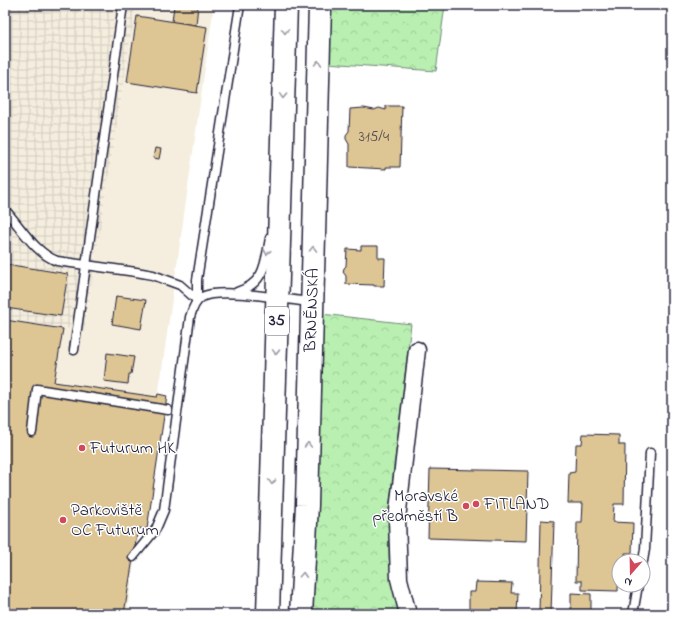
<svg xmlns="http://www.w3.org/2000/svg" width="677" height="619" viewBox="0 0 677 619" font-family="'Indie Flower',sans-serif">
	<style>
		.built { fill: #f5eedf }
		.industrial { fill: url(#industrial-grid) }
		.forest { fill: url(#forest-crowns); stroke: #6e8876 }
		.building { fill: #dec594; stroke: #22223b }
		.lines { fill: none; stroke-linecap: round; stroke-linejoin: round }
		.lane-casing { stroke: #22223b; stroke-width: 11 }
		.street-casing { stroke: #22223b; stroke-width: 19 }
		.primary-casing { stroke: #22223b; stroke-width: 25 }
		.lane { stroke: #fff; stroke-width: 8 }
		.street { stroke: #fff; stroke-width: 16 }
		.primary { stroke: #fff; stroke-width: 22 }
		.oneway { stroke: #9c9ca7 }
		.poi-dot { fill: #d1495b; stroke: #fff; stroke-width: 1.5 }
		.labels { text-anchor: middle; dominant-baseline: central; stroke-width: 3; stroke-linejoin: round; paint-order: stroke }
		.number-label { font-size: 15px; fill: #514b51 }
		.shield { fill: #fff; stroke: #646476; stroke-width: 1 }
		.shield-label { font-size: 16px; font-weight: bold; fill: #22223b }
		.street-label { font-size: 17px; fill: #22223b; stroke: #fff }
		.poi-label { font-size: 17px; fill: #22223b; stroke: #fff; text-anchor: start }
	</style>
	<defs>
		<pattern id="industrial-grid" width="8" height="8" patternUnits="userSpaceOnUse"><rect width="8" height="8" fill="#f5eedf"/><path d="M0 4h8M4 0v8" fill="none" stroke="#d2ccc0"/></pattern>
		<pattern id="forest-crowns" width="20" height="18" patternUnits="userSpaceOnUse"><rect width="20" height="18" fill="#b9efb1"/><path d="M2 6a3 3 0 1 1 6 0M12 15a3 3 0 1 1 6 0" fill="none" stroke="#9fcd99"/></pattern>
	</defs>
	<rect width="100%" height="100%" fill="#fff"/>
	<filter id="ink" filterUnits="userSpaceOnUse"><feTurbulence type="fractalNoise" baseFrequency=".025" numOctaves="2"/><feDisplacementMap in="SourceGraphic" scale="8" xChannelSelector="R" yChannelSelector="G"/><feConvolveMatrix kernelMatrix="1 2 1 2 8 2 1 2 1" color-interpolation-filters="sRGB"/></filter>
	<g filter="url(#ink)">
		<path class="built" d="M 136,5 L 214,5 L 127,614 L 5,614 L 5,319 L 84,331 Z"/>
		<path class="industrial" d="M 5,5 L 136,5 L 84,331 L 5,319 Z"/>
		<g class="forest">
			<path d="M 328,5 L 445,5 L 436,71 L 327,63 Z"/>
			<path d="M 321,314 L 411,324 L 389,509 L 389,558 L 399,614 L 311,614 Z"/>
		</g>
		<g class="building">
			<path d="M 174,5 L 198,5 L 196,25 L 172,22 Z"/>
			<path d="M 137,16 L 207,27 L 197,93 L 127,82 Z"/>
			<path d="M 386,106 L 402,106 L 400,167 L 386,167 L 386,169 L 349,167 L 349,144 L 346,139 L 346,135 L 349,131 L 350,109 L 364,108 L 374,110 L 379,108 L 386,110 Z"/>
			<path d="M 155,148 L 161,149 L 159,159 L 153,158 Z"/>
			<path d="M 361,246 L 378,246 L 378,258 L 385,258 L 384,286 L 374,286 L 374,285 L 346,284 L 346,276 L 343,272 L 344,268 L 346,266 L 347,249 L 361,250 Z"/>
			<path d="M 5,264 L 68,274 L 61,316 L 5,308 Z"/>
			<path d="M 116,296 L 146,300 L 141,329 L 112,324 Z"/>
			<path d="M 5,320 L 63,329 L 54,382 L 157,397 L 158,394 L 167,396 L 147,529 L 138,528 L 124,614 L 5,614 Z"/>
			<path d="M 107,353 L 134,357 L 131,374 L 129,374 L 128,384 L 104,381 Z"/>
			<path d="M 583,434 L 619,435 L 619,445 L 625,445 L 624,504 L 614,504 L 613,522 L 633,523 L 632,553 L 625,553 L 625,561 L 619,561 L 618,591 L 582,590 L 582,581 L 576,581 L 577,522 L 582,522 L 583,503 L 568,503 L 569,473 L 575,472 L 576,444 L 582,444 Z"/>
			<path d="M 430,469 L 528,471 L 526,541 L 428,538 Z"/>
			<path d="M 541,520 L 554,521 L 551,614 L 539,614 Z"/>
			<path d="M 476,582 L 512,583 L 511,593 L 518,593 L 517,614 L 469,614 L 469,592 L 475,592 Z"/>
			<path d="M 571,593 L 591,594 L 591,610 L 571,610 Z"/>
		</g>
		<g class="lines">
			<defs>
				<g id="lane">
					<path d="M 5,210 C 21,227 35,253 57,261 L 136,272 L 153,275 L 180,285 L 197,300"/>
					<path d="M 237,292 C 265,283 265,264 270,238"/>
					<path d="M 197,300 L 197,280 L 240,5"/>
					<path d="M 74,350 L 123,5"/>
					<path d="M 32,432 L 37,389 L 168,410"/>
					<path d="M 133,557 L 156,529 L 164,510 L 190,317 C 192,310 195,301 202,297 C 219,287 289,300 311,302"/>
					<path d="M 643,561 L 645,549 L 650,453"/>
					<path d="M 633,614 L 638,585"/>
				</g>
				<path id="street" d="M 408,614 L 399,579 L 397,519 L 417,350"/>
				<g id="primary">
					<path d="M 268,614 L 286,5"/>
					<path d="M 301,614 L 307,505 L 320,5"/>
				</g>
			</defs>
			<use href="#lane" class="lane-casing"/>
			<use href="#street" class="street-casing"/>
			<use href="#primary" class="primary-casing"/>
			<use href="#lane" class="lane"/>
			<use href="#street" class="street"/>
			<use href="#primary" class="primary"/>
		</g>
		<defs><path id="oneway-chevron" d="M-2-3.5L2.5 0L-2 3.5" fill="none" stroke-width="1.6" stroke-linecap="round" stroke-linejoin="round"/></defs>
		<g class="oneway">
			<use href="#oneway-chevron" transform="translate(285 31) rotate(92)"/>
			<use href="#oneway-chevron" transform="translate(318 63) rotate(-89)"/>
			<use href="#oneway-chevron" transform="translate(283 96) rotate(92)"/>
			<use href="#oneway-chevron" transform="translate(313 249) rotate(-89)"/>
			<use href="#oneway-chevron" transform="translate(267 252) rotate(101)"/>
			<use href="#oneway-chevron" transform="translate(276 352) rotate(92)"/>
			<use href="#oneway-chevron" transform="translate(308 445) rotate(-88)"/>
			<use href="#oneway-chevron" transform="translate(272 482) rotate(92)"/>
			<use href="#oneway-chevron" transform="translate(303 575) rotate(-87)"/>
		</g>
	</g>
	<g class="poi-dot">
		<circle cx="82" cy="448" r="4"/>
		<circle cx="476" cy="504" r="4"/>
		<circle cx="466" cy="506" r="4"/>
		<circle cx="63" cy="520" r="4"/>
	</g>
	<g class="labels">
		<g class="number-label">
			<text x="374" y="137">315/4</text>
		</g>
		<rect class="shield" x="265" y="307" width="24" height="28" rx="3"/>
		<g class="shield-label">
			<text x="277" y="321">35</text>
		</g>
		<g class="street-label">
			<text transform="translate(312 310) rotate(-88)">BRNĚNSKÁ</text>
		</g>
		<g class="poi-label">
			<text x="90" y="448">Futurum HK</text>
			<text x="458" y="496" text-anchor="end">Moravské<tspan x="458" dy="20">předměstí B</tspan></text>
			<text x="484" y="504">FITLAND</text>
			<text x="71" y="510">Parkoviště<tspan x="71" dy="20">OC Futurum</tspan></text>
		</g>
	</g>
	<rect width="677" height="619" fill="none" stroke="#fff" stroke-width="20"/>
	<rect x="10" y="10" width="657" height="599" fill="none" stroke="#22223b" stroke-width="1.5" filter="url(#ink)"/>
	<g transform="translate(631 573) rotate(200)"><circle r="19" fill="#ffffff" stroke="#a7a7b1"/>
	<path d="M0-3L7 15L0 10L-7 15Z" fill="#d1495b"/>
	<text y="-6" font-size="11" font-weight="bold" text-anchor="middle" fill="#22223b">N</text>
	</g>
</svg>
